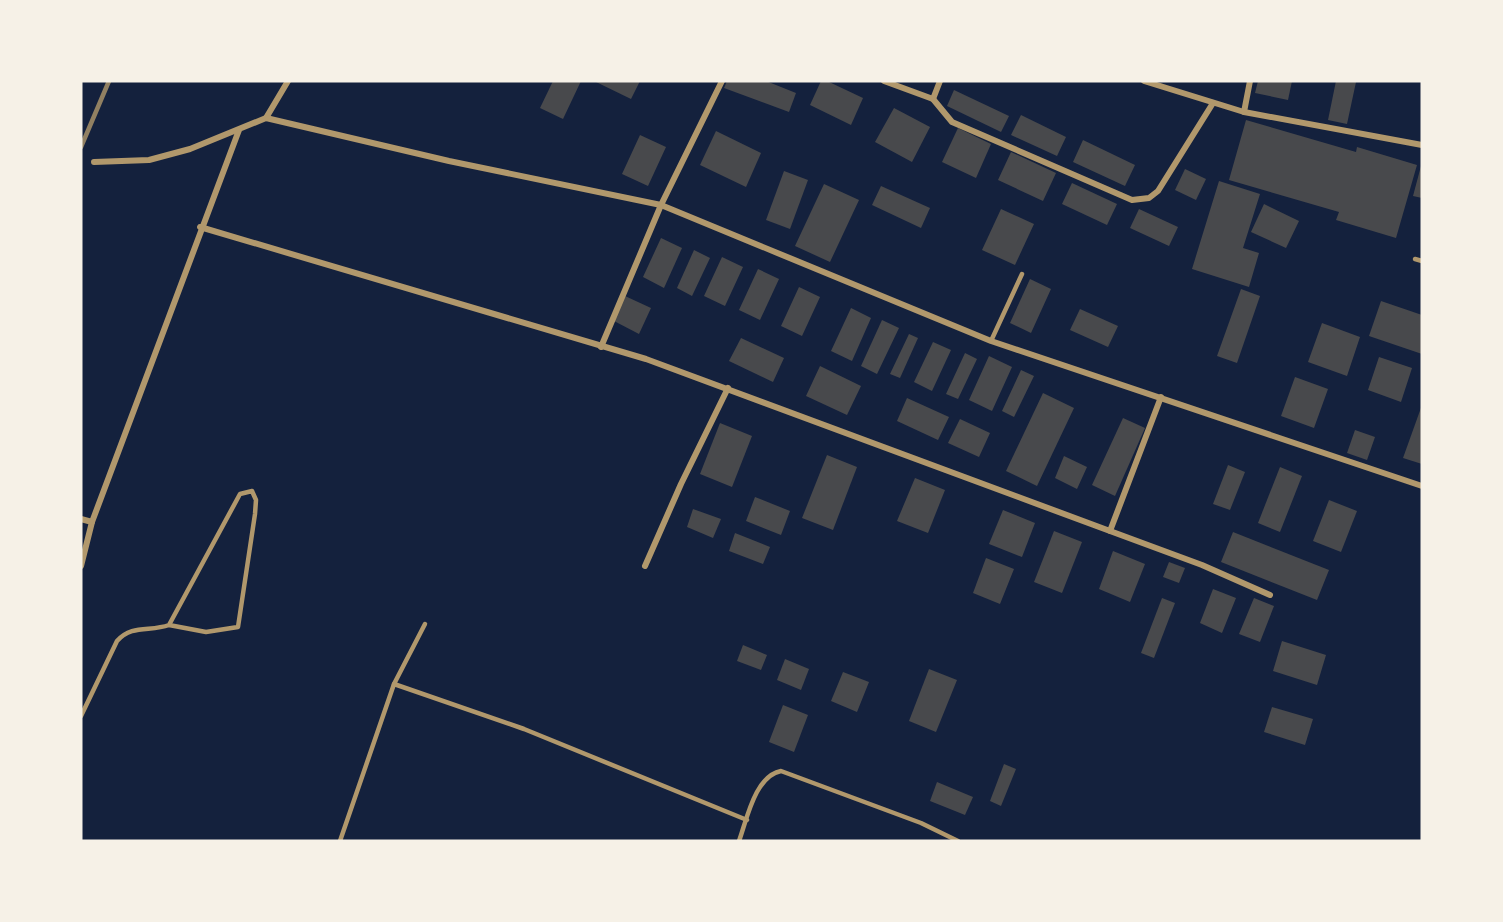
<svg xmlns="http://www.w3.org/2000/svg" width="1503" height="922" viewBox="0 0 1503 922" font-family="Merriweather,serif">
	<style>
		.building { fill: #48494c }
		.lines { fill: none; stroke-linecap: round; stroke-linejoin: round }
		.service { stroke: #b1986c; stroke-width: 4.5 }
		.minor { stroke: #b1986c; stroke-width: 6 }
		.rail { stroke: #918062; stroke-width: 4.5 }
	</style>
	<rect width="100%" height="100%" fill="#14213d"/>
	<g class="building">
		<path d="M 553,81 L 581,81 L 563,119 L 540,108 Z"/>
		<path d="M 594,81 L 640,81 L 631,99 Z"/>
		<path d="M 727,81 L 766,81 L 796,93 L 789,112 L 724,88 Z"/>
		<path d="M 821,81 L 827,81 L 863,98 L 851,125 L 810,105 Z"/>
		<path d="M 1258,81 L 1292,81 L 1288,100 L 1255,93 Z"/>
		<path d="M 1336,81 L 1356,82 L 1347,124 L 1328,120 Z"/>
		<path d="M 954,90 L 1009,116 L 1001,132 L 947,106 Z"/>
		<path d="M 894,108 L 930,127 L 912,162 L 875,142 Z"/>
		<path d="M 1021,115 L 1066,137 L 1057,156 L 1011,135 Z"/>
		<path d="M 1246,120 L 1356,152 L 1357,147 L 1417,165 L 1396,238 L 1336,220 L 1339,212 L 1229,180 Z"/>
		<path d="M 958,128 L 991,144 L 976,178 L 942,162 Z"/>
		<path d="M 716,131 L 761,153 L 746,187 L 700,165 Z"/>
		<path d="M 640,135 L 666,147 L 648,186 L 622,174 Z"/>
		<path d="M 1083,140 L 1135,165 L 1125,186 L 1073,162 Z"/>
		<path d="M 1011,152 L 1056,173 L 1043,201 L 998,180 Z"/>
		<path d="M 1421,166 L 1422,166 L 1422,198 L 1413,196 Z"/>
		<path d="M 1185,169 L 1206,179 L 1196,200 L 1175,190 Z"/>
		<path d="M 784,171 L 808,180 L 790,229 L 766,220 Z"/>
		<path d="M 1219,181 L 1260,194 L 1243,248 L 1259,253 L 1249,287 L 1192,269 Z"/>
		<path d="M 1072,183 L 1117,204 L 1107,225 L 1062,204 Z"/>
		<path d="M 824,184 L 859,200 L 830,262 L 795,246 Z"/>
		<path d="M 881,186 L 930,208 L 921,228 L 872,205 Z"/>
		<path d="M 1264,204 L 1299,221 L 1286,248 L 1251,232 Z"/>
		<path d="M 1001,209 L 1034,224 L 1015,265 L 982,250 Z"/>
		<path d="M 1139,209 L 1178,227 L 1169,246 L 1130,228 Z"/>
		<path d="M 661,238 L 682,248 L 664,288 L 643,277 Z"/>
		<path d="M 694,250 L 710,258 L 692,296 L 677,288 Z"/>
		<path d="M 722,257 L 743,267 L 725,306 L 704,296 Z"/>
		<path d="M 758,269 L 779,279 L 760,320 L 739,310 Z"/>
		<path d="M 1030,279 L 1051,289 L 1031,333 L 1010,323 Z"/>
		<path d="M 799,287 L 820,297 L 802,336 L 781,326 Z"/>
		<path d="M 1241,289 L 1260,296 L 1237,363 L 1217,356 Z"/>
		<path d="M 625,296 L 651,308 L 639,334 L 614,321 Z"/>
		<path d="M 1381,301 L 1422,315 L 1422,354 L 1369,336 Z"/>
		<path d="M 851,308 L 871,318 L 852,361 L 831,351 Z"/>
		<path d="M 1080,309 L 1118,326 L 1108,347 L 1070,330 Z"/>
		<path d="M 882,320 L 899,328 L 877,374 L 861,366 Z"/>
		<path d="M 1322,323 L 1360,337 L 1347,376 L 1308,362 Z"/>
		<path d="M 909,334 L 918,338 L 900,378 L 890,374 Z"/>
		<path d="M 741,338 L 784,358 L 773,382 L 729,361 Z"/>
		<path d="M 933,342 L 951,350 L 932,391 L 914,382 Z"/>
		<path d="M 965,353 L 977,359 L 958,399 L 946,394 Z"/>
		<path d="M 989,356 L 1012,367 L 992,411 L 969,400 Z"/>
		<path d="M 1379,357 L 1412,368 L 1401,402 L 1368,390 Z"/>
		<path d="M 820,366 L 861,386 L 847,415 L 806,396 Z"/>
		<path d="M 1021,370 L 1034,376 L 1014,417 L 1002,411 Z"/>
		<path d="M 1295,377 L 1328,389 L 1314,428 L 1281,416 Z"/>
		<path d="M 1043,393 L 1074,408 L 1037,486 L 1006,471 Z"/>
		<path d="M 907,398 L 949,417 L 938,440 L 897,421 Z"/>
		<path d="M 1422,405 L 1422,464 L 1403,458 Z"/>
		<path d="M 1123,418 L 1145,428 L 1115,496 L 1092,485 Z"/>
		<path d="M 960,419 L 990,433 L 979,457 L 948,443 Z"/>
		<path d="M 720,423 L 752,436 L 732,487 L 700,474 Z"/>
		<path d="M 1355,430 L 1375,437 L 1367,460 L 1347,453 Z"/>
		<path d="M 827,455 L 857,467 L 833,530 L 802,518 Z"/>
		<path d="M 1064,456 L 1087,467 L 1077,489 L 1055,478 Z"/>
		<path d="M 1228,465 L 1245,472 L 1230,510 L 1213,504 Z"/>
		<path d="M 1280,467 L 1302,476 L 1280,532 L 1258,523 Z"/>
		<path d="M 915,478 L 945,490 L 928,533 L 897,521 Z"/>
		<path d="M 755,497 L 790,511 L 781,535 L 746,521 Z"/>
		<path d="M 1329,500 L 1357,511 L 1341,552 L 1313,541 Z"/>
		<path d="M 693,509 L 721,519 L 713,538 L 687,527 Z"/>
		<path d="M 1003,510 L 1035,523 L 1022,557 L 989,544 Z"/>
		<path d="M 1054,531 L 1082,542 L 1062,593 L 1034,582 Z"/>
		<path d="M 1233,532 L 1329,570 L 1317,600 L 1221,562 Z"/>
		<path d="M 735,533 L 770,547 L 763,564 L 729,551 Z"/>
		<path d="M 1113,551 L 1145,564 L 1130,602 L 1099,589 Z"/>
		<path d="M 986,558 L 1014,569 L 1000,604 L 973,593 Z"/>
		<path d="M 1169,562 L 1185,568 L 1179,583 L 1163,577 Z"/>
		<path d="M 1213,589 L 1236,598 L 1222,633 L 1200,623 Z"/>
		<path d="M 1162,598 L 1175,603 L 1154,658 L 1141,653 Z"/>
		<path d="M 1254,598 L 1274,606 L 1260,642 L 1239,634 Z"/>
		<path d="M 1282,641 L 1326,655 L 1317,685 L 1273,671 Z"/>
		<path d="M 743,645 L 767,655 L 761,670 L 737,661 Z"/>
		<path d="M 785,659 L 809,669 L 801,690 L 777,680 Z"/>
		<path d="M 929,669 L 957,680 L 936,732 L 909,721 Z"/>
		<path d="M 843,672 L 869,682 L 857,712 L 831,701 Z"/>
		<path d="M 783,705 L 808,715 L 794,752 L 769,742 Z"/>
		<path d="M 1272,707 L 1313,719 L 1305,745 L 1264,732 Z"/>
		<path d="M 1004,764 L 1016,769 L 1001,806 L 990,801 Z"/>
		<path d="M 937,782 L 973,797 L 965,815 L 930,801 Z"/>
	</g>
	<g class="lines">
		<g class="service">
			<path d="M 1415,259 L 1422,261"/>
			<path d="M 991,341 L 1022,274"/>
			<path d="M 394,684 L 425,624"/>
			<path d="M 81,716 L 117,641 C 132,624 150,632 169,625 L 240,494 L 252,491 L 256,500 L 255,514 L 238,627 L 206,632 L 169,625"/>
			<path d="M 340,841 L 394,684 L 524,729 L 747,820"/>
			<path d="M 739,841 C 747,819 755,776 781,771 L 921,823 L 958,841"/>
		</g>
		<g class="minor">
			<path d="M 884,81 L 933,99 L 952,122 L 1132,200 L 1149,198 L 1158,191 L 1213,103"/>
			<path d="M 1144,81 L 1244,112 L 1422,145"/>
			<path d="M 933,99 L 940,81"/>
			<path d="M 1244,112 L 1250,81"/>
			<path d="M 266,118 L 288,81"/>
			<path d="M 94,162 L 149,160 L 190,149 L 266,118 L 449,161 L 661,205 L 991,341 L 1422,486"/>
			<path d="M 200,227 L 646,359 L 1110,531 L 1161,397"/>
			<path d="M 601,347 L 661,205 L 722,81"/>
			<path d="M 81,519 L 92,522"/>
			<path d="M 1110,531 L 1202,565 L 1270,595"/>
			<path d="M 81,566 L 92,522 L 239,130"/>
			<path d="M 645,566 L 681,484 L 728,388"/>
		</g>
		<path class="rail" d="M 81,147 L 109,81"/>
	</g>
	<rect width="1503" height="922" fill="none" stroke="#f6f1e7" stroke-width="165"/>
</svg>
